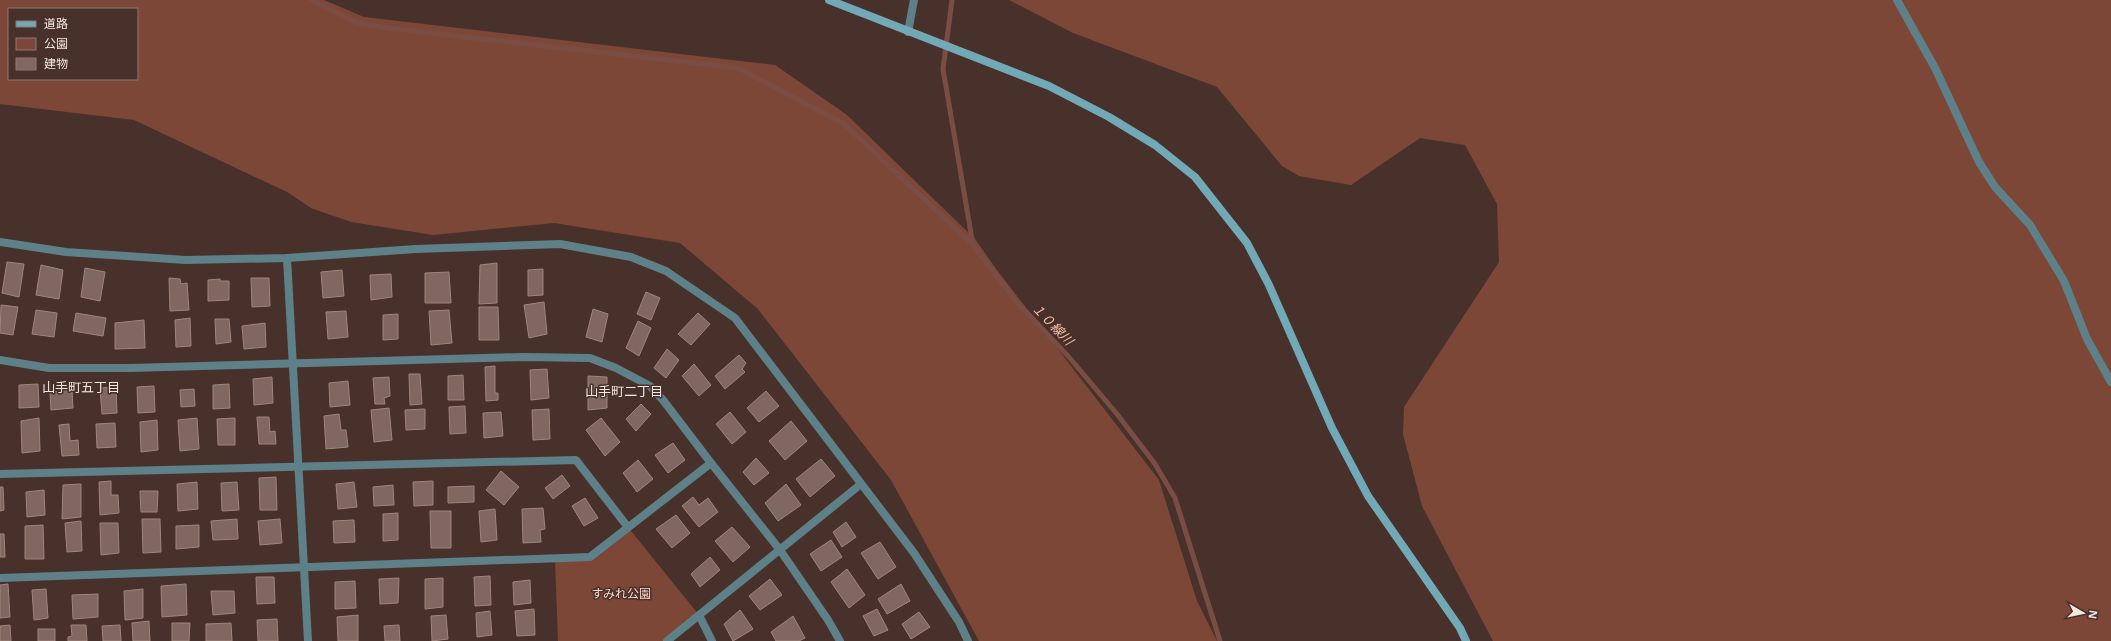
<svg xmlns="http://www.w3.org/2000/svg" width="2111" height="641" viewBox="0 0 2111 641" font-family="'Noto Sans','Noto Sans JP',sans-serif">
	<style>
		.green { fill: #7d4737; fill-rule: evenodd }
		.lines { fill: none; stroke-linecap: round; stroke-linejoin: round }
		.stream { stroke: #7a4d44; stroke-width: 5 }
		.building { fill: #80675f; stroke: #a0857d }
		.lane { stroke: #5e8189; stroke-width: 8 }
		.street { stroke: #5e8189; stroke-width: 8 }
		.secondary { stroke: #71aab6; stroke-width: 8 }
		.labels { text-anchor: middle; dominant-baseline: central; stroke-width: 3; stroke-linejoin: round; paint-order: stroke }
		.park-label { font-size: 12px; fill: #ffd6ca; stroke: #48312b }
		.water-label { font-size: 13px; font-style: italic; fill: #f8bdab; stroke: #48312b }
		.neighbourhood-label { font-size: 13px; fill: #f5e6e1; stroke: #48312b }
	</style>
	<rect width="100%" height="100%" fill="#48312b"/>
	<g class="green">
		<path d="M 0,0 L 324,0 L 364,17 L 775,65 L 847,115 L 975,239 L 997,270 L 1159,480 L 1197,601 L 1217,641 L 979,641 L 891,480 L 758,309 L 680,243 L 554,223 L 433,235 L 351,222 L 311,208 L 287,192 L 134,120 L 0,104 ZM 9,9 L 137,9 L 137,79 L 9,79 Z"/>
		<path d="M 1009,0 L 2111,0 L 2111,641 L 1493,641 L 1422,506 L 1403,434 L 1404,407 L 1499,262 L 1497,204 L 1465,145 L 1420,138 L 1351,185 L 1299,176 L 1282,166 L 1217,87 L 1073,33 Z"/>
		<path d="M 627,526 L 699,615 L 667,641 L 558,641 L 555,560 L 590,557 Z"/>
	</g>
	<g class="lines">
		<g class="stream">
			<path d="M 311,0 L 355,22 L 387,28 L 738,68 L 844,124 L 973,245"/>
			<path d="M 952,0 L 943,69 L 973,245 L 1014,299 L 1068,356 L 1117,414 L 1155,464 L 1175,498 L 1220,641"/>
		</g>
	</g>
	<g class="building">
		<path d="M 7,262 L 24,264 L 19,297 L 2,293 Z"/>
		<path d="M 497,263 L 497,303 L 479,304 L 480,265 Z"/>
		<path d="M 41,265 L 63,270 L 59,299 L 36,295 Z"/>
		<path d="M 85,268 L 105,272 L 100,301 L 81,297 Z"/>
		<path d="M 543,269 L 543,295 L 528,296 L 528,270 Z"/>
		<path d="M 342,270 L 344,296 L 323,298 L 321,272 Z"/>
		<path d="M 449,272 L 451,303 L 425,303 L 425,273 Z"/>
		<path d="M 391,274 L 392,297 L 371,300 L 370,275 Z"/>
		<path d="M 169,278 L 180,279 L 181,284 L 187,283 L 189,310 L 170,311 Z"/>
		<path d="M 251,278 L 269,278 L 270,306 L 252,307 Z"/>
		<path d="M 220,279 L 220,281 L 229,281 L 229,300 L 208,301 L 208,280 Z"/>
		<path d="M 646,292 L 660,298 L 651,320 L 637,314 Z"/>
		<path d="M 544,302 L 547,334 L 529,338 L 524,305 Z"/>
		<path d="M 1,305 L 18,307 L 13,335 L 0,333 Z"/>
		<path d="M 479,307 L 498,307 L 499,340 L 479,340 Z"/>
		<path d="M 593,309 L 608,314 L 602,342 L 586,337 Z"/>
		<path d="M 36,310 L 57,313 L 54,337 L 32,334 Z"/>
		<path d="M 449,310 L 452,343 L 431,345 L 429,311 Z"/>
		<path d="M 346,311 L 348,337 L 328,339 L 326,312 Z"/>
		<path d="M 76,313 L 106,318 L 103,336 L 73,331 Z"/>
		<path d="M 698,313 L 710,324 L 691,345 L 678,334 Z"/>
		<path d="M 398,314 L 398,339 L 383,340 L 383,315 Z"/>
		<path d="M 190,318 L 191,346 L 176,347 L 175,320 Z"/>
		<path d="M 215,319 L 229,319 L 231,342 L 216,344 Z"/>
		<path d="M 144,320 L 145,348 L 115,349 L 115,323 Z"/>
		<path d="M 638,321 L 651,328 L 639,356 L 626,348 Z"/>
		<path d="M 265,323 L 266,347 L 244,349 L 242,326 Z"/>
		<path d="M 667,349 L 679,360 L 666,378 L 654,368 Z"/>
		<path d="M 739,355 L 746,363 L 742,369 L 745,372 L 725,389 L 715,376 Z"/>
		<path d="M 694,364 L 711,385 L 699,396 L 682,376 Z"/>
		<path d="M 495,366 L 495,393 L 498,393 L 498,400 L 486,401 L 485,367 Z"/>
		<path d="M 547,369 L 549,398 L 531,400 L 530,370 Z"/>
		<path d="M 409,374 L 420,374 L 422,404 L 410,405 Z"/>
		<path d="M 463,375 L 464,400 L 448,400 L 448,376 Z"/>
		<path d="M 588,376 L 607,377 L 607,408 L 588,410 Z"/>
		<path d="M 272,377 L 273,403 L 254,405 L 253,379 Z"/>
		<path d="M 389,377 L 390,396 L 384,398 L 385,404 L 375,404 L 373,378 Z"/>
		<path d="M 348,381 L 350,405 L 330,407 L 329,383 Z"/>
		<path d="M 38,384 L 39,407 L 19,408 L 19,385 Z"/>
		<path d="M 229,384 L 230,408 L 213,409 L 213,385 Z"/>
		<path d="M 154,386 L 155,412 L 138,413 L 137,387 Z"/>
		<path d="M 116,387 L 117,413 L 102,414 L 100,388 Z"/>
		<path d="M 194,389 L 195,406 L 181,407 L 180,390 Z"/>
		<path d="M 72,390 L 73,408 L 51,410 L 50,392 Z"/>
		<path d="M 766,391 L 779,406 L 759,422 L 747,408 Z"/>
		<path d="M 641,404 L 651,414 L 636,431 L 626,419 Z"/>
		<path d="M 465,406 L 466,433 L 450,434 L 449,407 Z"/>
		<path d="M 389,408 L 392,440 L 374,442 L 371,410 Z"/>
		<path d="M 425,409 L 425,429 L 406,430 L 405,410 Z"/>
		<path d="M 549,409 L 550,439 L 533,440 L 532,410 Z"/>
		<path d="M 501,412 L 503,436 L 484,438 L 483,413 Z"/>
		<path d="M 730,412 L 746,432 L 732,444 L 716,424 Z"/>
		<path d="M 339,414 L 341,430 L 346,430 L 348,447 L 326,449 L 324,416 Z"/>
		<path d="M 257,417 L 269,417 L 270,432 L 275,431 L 276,444 L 259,444 Z"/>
		<path d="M 39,418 L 40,451 L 22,453 L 21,421 Z"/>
		<path d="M 197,418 L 199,449 L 180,451 L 178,420 Z"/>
		<path d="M 235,418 L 235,445 L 218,445 L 217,419 Z"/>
		<path d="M 601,418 L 620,442 L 605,456 L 586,430 Z"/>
		<path d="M 157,420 L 158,450 L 141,452 L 140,422 Z"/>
		<path d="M 791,421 L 807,441 L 785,460 L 769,441 Z"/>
		<path d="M 115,423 L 116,447 L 97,448 L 96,424 Z"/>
		<path d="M 69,424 L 70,441 L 78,440 L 79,455 L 62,456 L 59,425 Z"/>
		<path d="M 673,443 L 685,460 L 668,473 L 655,455 Z"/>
		<path d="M 756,458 L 769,473 L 754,485 L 743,472 Z"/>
		<path d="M 821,459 L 835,476 L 810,497 L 796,479 Z"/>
		<path d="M 638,460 L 653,479 L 637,492 L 623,473 Z"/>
		<path d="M 501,471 L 519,487 L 504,505 L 486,490 Z"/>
		<path d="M 562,475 L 570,486 L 553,499 L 545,488 Z"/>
		<path d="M 276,477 L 277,510 L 260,510 L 259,478 Z"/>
		<path d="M 111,481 L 111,495 L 118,495 L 119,513 L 100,515 L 99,482 Z"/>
		<path d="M 433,481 L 433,505 L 414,506 L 413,482 Z"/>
		<path d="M 197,482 L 198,509 L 178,511 L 177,484 Z"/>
		<path d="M 237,482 L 239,510 L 222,511 L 221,483 Z"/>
		<path d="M 354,482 L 357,507 L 338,509 L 336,484 Z"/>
		<path d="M 81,484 L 81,517 L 62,519 L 63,485 Z"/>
		<path d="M 786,484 L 801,505 L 778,521 L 765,503 Z"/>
		<path d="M 393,485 L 394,505 L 374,506 L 373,487 Z"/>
		<path d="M 474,486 L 474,502 L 448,503 L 448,487 Z"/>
		<path d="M 0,487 L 3,487 L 4,510 L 0,511 Z"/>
		<path d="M 44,490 L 45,515 L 27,517 L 26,492 Z"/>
		<path d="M 140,491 L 158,491 L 157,512 L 141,512 Z"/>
		<path d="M 693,497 L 699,505 L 708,498 L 718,512 L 699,527 L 682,506 Z"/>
		<path d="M 585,498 L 598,518 L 584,526 L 572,506 Z"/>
		<path d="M 543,508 L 545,529 L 540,530 L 541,542 L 523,543 L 522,509 Z"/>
		<path d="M 495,509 L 497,540 L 481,542 L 479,511 Z"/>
		<path d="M 430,511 L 451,511 L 451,548 L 431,548 Z"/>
		<path d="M 398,513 L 398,540 L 383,541 L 383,514 Z"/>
		<path d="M 676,515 L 690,533 L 672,548 L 656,529 Z"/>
		<path d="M 142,519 L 160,519 L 161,552 L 143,553 Z"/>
		<path d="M 237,519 L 238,539 L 213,540 L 211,521 Z"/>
		<path d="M 280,519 L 282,543 L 260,545 L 258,521 Z"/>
		<path d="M 354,520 L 355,542 L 334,543 L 333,521 Z"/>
		<path d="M 81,521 L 82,551 L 67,552 L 65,523 Z"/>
		<path d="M 846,522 L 856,537 L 842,547 L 833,532 Z"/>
		<path d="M 100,523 L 118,523 L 119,553 L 101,555 Z"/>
		<path d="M 43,525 L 44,559 L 25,559 L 25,526 Z"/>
		<path d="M 199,525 L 199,547 L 176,549 L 176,526 Z"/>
		<path d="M 732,527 L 750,547 L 733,562 L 715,541 Z"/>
		<path d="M 0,534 L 4,534 L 5,557 L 0,557 Z"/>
		<path d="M 831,540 L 842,557 L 821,571 L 810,554 Z"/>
		<path d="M 880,542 L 896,567 L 878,579 L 861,553 Z"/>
		<path d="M 710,557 L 720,570 L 700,587 L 691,574 Z"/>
		<path d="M 847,569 L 865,595 L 849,608 L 831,582 Z"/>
		<path d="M 490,576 L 491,605 L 475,606 L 474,577 Z"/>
		<path d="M 256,577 L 274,577 L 275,603 L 257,604 Z"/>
		<path d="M 399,578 L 398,603 L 380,604 L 379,579 Z"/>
		<path d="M 443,578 L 443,607 L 425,609 L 425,579 Z"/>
		<path d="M 770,579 L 782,595 L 760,610 L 749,596 Z"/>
		<path d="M 530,580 L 531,603 L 514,605 L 513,582 Z"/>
		<path d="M 355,581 L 356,608 L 335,609 L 335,582 Z"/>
		<path d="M 8,584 L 10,617 L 0,618 L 0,585 Z"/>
		<path d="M 186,584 L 187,615 L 162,617 L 161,586 Z"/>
		<path d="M 901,584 L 910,601 L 887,614 L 878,599 Z"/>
		<path d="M 46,589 L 48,618 L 34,620 L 32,590 Z"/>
		<path d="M 143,589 L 143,618 L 125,620 L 124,591 Z"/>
		<path d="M 211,591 L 234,591 L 235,613 L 213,615 Z"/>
		<path d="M 98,594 L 98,617 L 73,619 L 72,595 Z"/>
		<path d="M 534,609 L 535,635 L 517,636 L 515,611 Z"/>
		<path d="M 877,609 L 888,630 L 874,636 L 863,616 Z"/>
		<path d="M 740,610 L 753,629 L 733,641 L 724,624 Z"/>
		<path d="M 490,611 L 492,635 L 477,637 L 476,613 Z"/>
		<path d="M 919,612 L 930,627 L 911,639 L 902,624 Z"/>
		<path d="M 358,615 L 358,641 L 338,641 L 337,617 Z"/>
		<path d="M 446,615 L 448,639 L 432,641 L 431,616 Z"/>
		<path d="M 793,616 L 805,638 L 799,641 L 776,641 L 771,632 Z"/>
		<path d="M 277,619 L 278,641 L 258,641 L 257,620 Z"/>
		<path d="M 149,621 L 150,641 L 133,641 L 132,623 Z"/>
		<path d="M 172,623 L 190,623 L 189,641 L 172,641 Z"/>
		<path d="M 231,623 L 232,641 L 206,641 L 206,624 Z"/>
		<path d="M 10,625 L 11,641 L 0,641 L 0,626 Z"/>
		<path d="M 71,625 L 86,625 L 87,641 L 68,641 L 68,637 L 72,636 Z"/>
		<path d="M 120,625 L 121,641 L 103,641 L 102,626 Z"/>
		<path d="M 399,625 L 400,641 L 385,641 L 384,626 Z"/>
		<rect x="38" y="629" width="17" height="12"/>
	</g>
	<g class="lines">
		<path class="lane" d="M 1897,0 L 1935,68 L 1979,162 L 1995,187 L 2030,225 L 2064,281 L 2087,339 L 2111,382"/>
		<g class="street">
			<path d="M 908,32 L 914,0"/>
			<path d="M 0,242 L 66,252 L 186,260 L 287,258 L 416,249 L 560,244 L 631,257 L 666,271 L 735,318 L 914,553 L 959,622 L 968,641"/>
			<path d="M 287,258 L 308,641"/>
			<path d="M 0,360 L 49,368 L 130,368 L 523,357 L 590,358 L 616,368 L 650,386 L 663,400 L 711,463 L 780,550 L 828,620 L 840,641"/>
			<path d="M 0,474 L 576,460 L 627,526"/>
			<path d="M 0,578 L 590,557 L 711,463"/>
			<path d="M 699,615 L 712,641"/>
			<path d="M 667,641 L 861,484"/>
		</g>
		<path class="secondary" d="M 829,0 L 1049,86 L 1109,117 L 1155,145 L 1195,177 L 1247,243 L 1269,285 L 1332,428 L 1368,496 L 1460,628 L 1466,641"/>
	</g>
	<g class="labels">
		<g class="park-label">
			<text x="621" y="593">すみれ公園</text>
		</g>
		<g class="water-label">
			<text transform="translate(1053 324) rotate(46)">１０線川</text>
		</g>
		<g class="neighbourhood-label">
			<text x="81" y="387">山手町五丁目</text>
			<text x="624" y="391">山手町二丁目</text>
		</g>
	</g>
	<rect x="8" y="8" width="130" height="72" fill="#48312b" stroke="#8d7974"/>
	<rect x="16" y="21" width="20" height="6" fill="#71aab6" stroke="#8d7974"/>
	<text x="44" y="28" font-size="12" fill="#f5e6e1">道路</text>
	<rect x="16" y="38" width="20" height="12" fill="#7d4737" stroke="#8d7974"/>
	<text x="44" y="48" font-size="12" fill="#f5e6e1">公園</text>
	<rect x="16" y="58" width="20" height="12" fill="#80675f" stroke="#8d7974"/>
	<text x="44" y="68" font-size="12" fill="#f5e6e1">建物</text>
	<g transform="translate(2083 613) rotate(99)" stroke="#48312b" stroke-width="3" paint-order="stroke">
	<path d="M0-3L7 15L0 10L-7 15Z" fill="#f5e6e1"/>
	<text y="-6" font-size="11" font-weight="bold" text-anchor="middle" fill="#f5e6e1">N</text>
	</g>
</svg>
